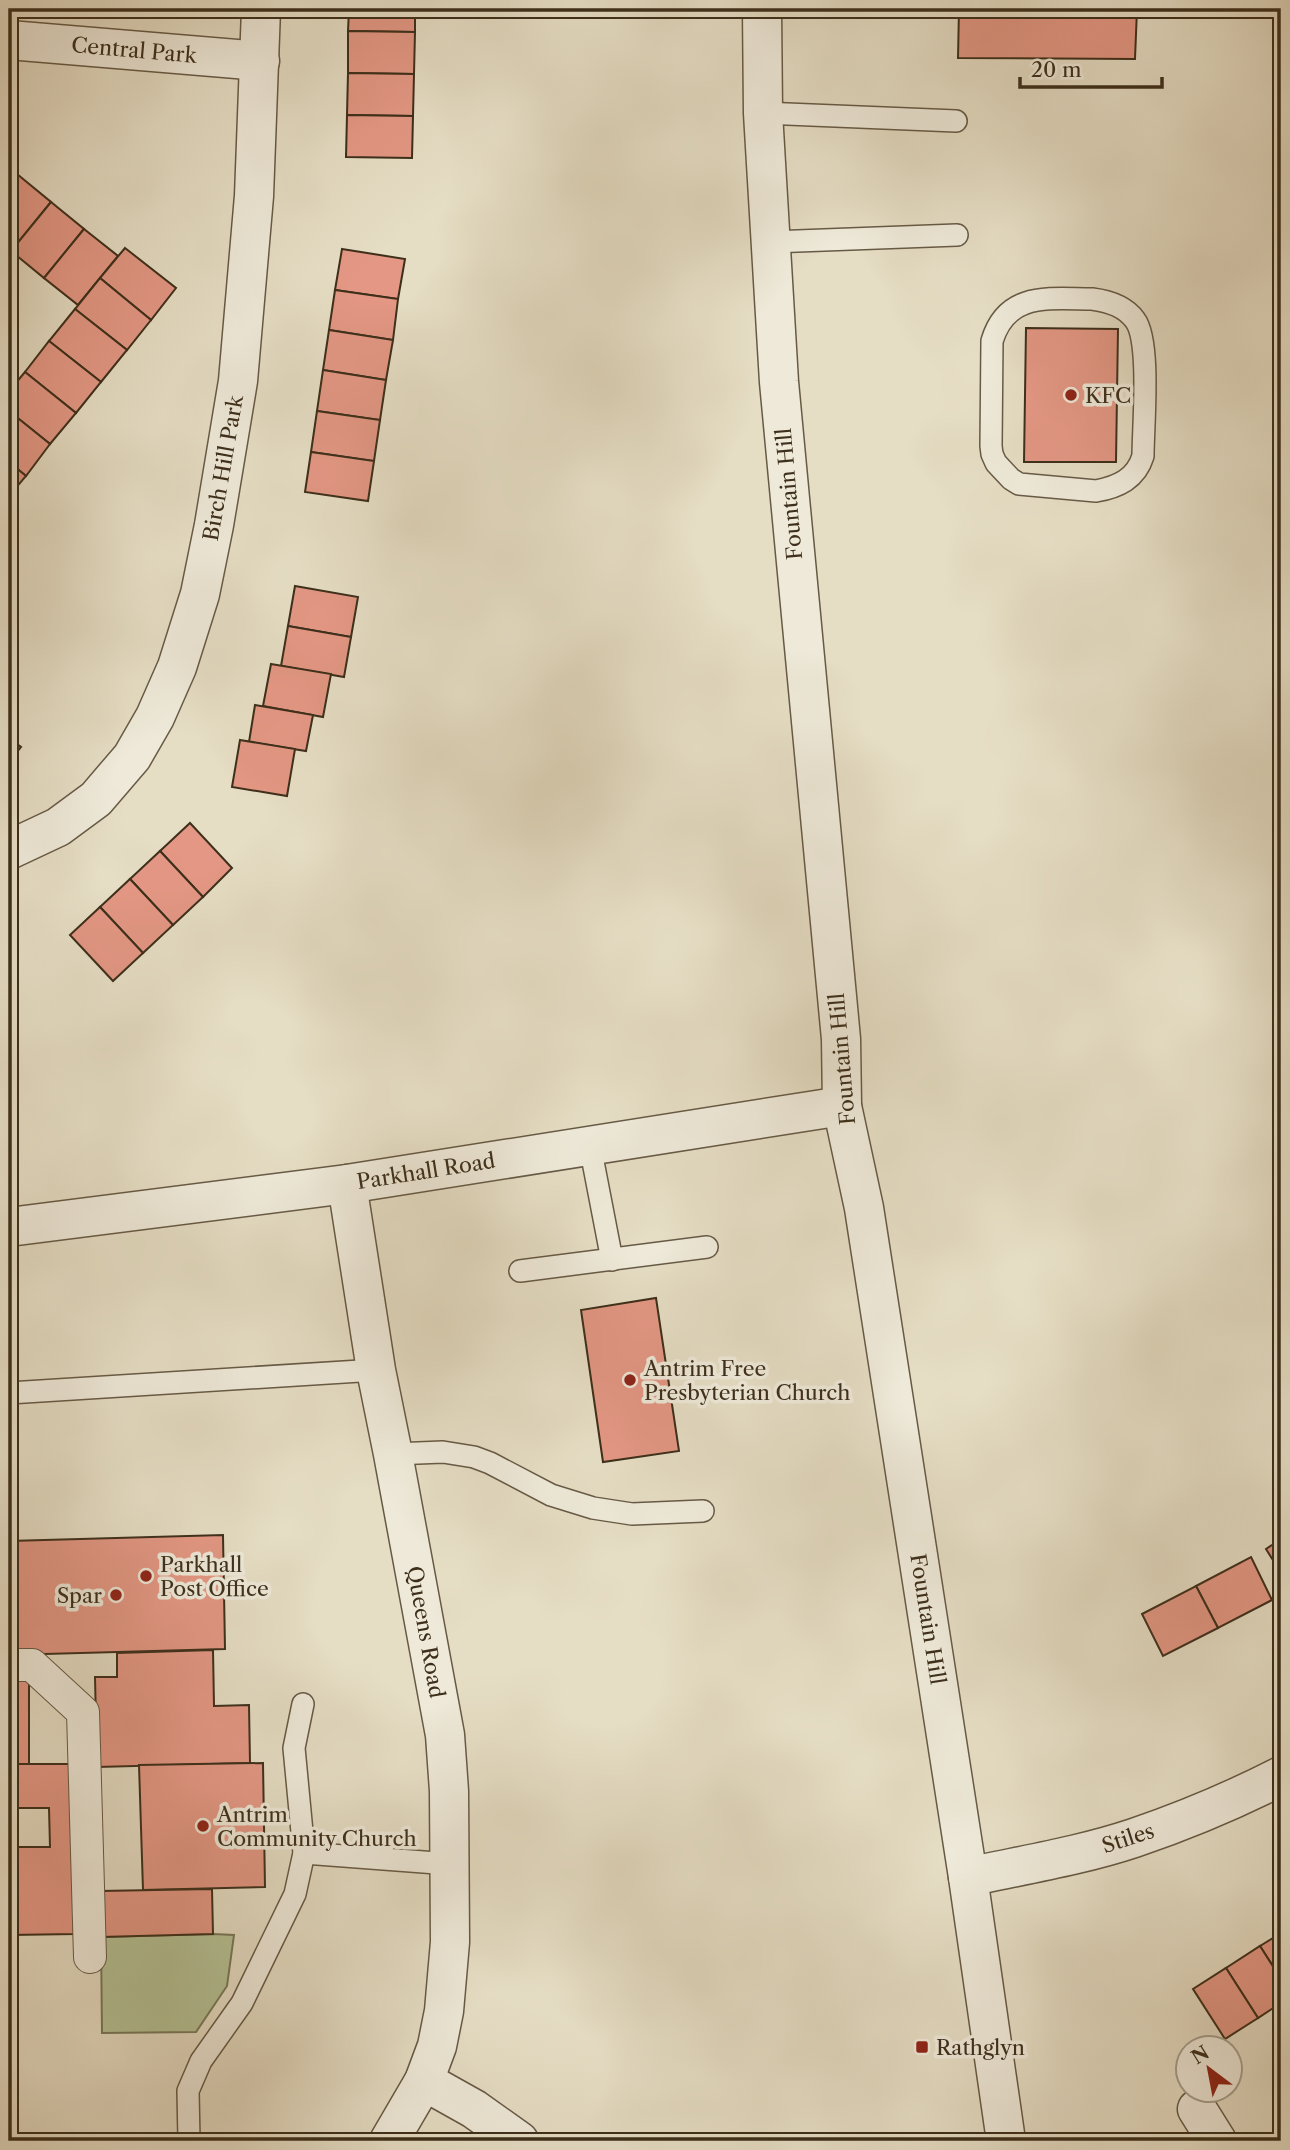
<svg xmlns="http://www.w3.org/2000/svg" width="1290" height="2150" viewBox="0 0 1290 2150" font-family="'Libre Caslon Text',serif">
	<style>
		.green { fill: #b4c195; stroke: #787858; stroke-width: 2 }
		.building { fill: #e39784; stroke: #3d2f1b; stroke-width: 2 }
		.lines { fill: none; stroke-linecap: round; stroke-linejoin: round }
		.service-casing { stroke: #675a45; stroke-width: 24 }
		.pedestrian-casing { stroke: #675a45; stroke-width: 34 }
		.minor-casing { stroke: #675a45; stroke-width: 41 }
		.tertiary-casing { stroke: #675a45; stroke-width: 41 }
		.service { stroke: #eee9d9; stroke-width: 21 }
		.pedestrian { stroke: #eee9d9; stroke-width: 32 }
		.minor { stroke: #eee9d9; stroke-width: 38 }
		.tertiary { stroke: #eee9d9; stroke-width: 38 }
		.poi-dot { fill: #8f2418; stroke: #eee9d9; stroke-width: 2.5 }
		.labels { text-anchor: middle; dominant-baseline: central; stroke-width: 7; stroke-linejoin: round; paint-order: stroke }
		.street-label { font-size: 21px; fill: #3d2f1b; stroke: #eee9d9 }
		.poi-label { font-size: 21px; fill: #3d2f1b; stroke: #eee9d9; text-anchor: start }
	</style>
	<rect width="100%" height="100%" fill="#e5ddc4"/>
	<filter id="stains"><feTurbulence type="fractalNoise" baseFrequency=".00286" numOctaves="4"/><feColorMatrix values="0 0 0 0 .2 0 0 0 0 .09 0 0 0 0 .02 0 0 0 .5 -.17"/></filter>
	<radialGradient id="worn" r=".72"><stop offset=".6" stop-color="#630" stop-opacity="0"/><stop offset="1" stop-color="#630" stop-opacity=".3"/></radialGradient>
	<path class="green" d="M 213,1934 L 234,1935 L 227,1986 L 196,2032 L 102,2033 L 101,1937 Z"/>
	<g class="building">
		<path d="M 349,9 L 415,9 L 415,32 L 348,31 Z"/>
		<path d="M 959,9 L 1137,9 L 1135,59 L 958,58 Z"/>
		<path d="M 348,31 L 415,32 L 414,74 L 348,73 Z"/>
		<path d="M 348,73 L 414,74 L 413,116 L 347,115 Z"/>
		<path d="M 347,115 L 413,116 L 412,158 L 346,157 Z"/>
		<path d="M 9,168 L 17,174 L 9,184 Z"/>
		<path d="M 17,174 L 51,202 L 11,251 L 9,249 L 9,184 Z"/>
		<path d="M 51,202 L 84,229 L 44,278 L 11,251 Z"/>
		<path d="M 84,229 L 118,256 L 78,305 L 44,278 Z"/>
		<path d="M 125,248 L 176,288 L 151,320 L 100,278 Z"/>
		<path d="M 342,249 L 405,259 L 398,299 L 335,290 Z"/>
		<path d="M 100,278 L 151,320 L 127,350 L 75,309 Z"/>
		<path d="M 335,290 L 398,299 L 393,340 L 329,330 Z"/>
		<path d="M 75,309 L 127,350 L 101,382 L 49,341 Z"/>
		<path d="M 1026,328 L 1118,329 L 1116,462 L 1024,462 Z"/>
		<path d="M 329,330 L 393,340 L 386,380 L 323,370 Z"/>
		<path d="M 49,341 L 101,382 L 76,413 L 25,372 Z"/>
		<path d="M 323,370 L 386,380 L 380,420 L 317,411 Z"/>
		<path d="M 25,372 L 76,413 L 50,444 L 9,411 L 9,391 Z"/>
		<path d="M 9,411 L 50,444 L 26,476 L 9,462 Z"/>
		<path d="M 317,411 L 380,420 L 374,461 L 311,452 Z"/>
		<path d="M 311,452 L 374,461 L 368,501 L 305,492 Z"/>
		<path d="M 9,462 L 26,476 L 9,496 Z"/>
		<path d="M 295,586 L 358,597 L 351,637 L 288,626 Z"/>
		<path d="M 288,626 L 351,637 L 344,677 L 281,666 Z"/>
		<path d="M 271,664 L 331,674 L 323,717 L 263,706 Z"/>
		<path d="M 255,705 L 313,715 L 306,751 L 249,742 Z"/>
		<path d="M 9,738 L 21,747 L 9,762 Z"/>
		<path d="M 240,740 L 295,749 L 287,796 L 232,787 Z"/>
		<path d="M 190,823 L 232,868 L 203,897 L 160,851 Z"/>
		<path d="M 160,851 L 203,897 L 173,925 L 130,879 Z"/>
		<path d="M 130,879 L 173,925 L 143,953 L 100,907 Z"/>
		<path d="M 100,907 L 143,953 L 113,981 L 70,935 Z"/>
		<path d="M 9,965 L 18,965 L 14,1024 L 9,1024 Z"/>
		<path d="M 656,1298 L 679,1451 L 603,1462 L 581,1310 Z"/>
		<path d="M 223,1535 L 225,1649 L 9,1655 L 9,1541 Z"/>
		<path d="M 1281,1539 L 1281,1573 L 1266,1549 Z"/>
		<path d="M 1251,1557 L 1272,1600 L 1218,1628 L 1196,1586 Z"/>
		<path d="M 1196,1586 L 1218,1628 L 1163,1656 L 1142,1614 Z"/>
		<path d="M 213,1650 L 214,1706 L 249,1705 L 250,1763 L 97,1767 L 95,1677 L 117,1677 L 117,1653 Z"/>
		<rect x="9" y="1680" width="20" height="84"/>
		<path d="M 263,1763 L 265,1887 L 143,1890 L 139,1765 Z"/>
		<path d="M 9,1764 L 75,1764 L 76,1934 L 9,1935 L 9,1847 L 50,1847 L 49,1808 L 9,1808 Z"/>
		<path d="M 212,1889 L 213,1934 L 101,1937 L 100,1891 Z"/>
		<path d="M 1281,1933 L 1281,1979 L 1260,1946 Z"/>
		<path d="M 1260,1946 L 1281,1979 L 1281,2003 L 1258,2018 L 1226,1968 Z"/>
		<path d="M 1226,1968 L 1258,2018 L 1225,2039 L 1193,1989 Z"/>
	</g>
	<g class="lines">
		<defs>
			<g id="service">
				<path d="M 763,113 L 956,121"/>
				<path d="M 771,242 L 957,235"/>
				<path d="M 1092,299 C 1108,301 1125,306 1135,320 C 1151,341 1143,427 1143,456 C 1136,479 1118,487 1096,491 L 1019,484 L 1011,479 L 996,463 L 992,454 L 991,446 L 992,341 C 1007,291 1050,299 1092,299 Z"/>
				<path d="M 590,1146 L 612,1260"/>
				<path d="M 520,1271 L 707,1247"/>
				<path d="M 9,1393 L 376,1370"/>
				<path d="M 393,1454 L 443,1452 L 474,1457 L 490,1463 L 551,1495 L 593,1508 L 632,1514 L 703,1511"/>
				<path d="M 304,1853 L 450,1864"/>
				<path d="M 189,2141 L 188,2091 L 201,2061 L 242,2003 L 295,1894 L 304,1853 L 294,1748 L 303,1704"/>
			</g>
			<path id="pedestrian" d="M 9,1665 L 32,1665 L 83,1712 L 90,1957"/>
			<g id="minor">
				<path d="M 9,40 L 260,61"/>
				<path d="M 9,850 L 58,827 L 96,799 L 132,757 L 155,717 L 177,667 L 200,594 L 214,525 L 238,381 L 254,196 L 261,9"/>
				<path d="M 347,1184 L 376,1370 L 393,1454 L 445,1735 L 449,1791 L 450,1942 L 444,2011 L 437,2046 L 424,2081 L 389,2141"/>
				<path d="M 9,1227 L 347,1184 L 842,1106"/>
				<path d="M 968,1877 C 1023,1865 1080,1856 1134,1838 C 1184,1821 1234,1800 1281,1776"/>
				<path d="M 424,2081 L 474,2109 L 519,2141"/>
				<path d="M 1197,2109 L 1217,2141"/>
			</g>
			<path id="tertiary" d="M 762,9 L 763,113 L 779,382 L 841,1039 L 842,1106 L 864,1208 L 968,1877 L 1006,2141"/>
		</defs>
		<use href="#service" class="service-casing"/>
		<use href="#pedestrian" class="pedestrian-casing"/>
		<use href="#minor" class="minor-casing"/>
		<use href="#tertiary" class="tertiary-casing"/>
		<use href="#service" class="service"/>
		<use href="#pedestrian" class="pedestrian"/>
		<use href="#minor" class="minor"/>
		<use href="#tertiary" class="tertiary"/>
	</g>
	<g class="poi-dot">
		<circle cx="1071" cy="395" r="7"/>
		<circle cx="630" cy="1380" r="7"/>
		<circle cx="146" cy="1576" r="7"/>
		<circle cx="116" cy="1595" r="7"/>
		<circle cx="203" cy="1826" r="7"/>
		<rect x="915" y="2040" width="14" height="14" rx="3.5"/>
	</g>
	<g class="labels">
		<g class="street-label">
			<text transform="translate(134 50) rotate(5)">Central Park</text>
			<text transform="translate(223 468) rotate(-80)">Birch Hill Park</text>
			<text transform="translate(789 494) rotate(-95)">Fountain Hill</text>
			<text transform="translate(842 1059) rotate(-95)">Fountain Hill</text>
			<text transform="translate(426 1171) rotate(-9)">Parkhall Road</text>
			<text transform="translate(928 1619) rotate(81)">Fountain Hill</text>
			<text transform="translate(426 1632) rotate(80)">Queens Road</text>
			<text transform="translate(1128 1838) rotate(-18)">Stiles</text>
		</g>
		<g class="poi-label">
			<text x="1085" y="395">KFC</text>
			<text x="644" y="1368">Antrim Free<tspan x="644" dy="24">Presbyterian Church</tspan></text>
			<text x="160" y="1564">Parkhall<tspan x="160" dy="24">Post Office</tspan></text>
			<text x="102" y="1595" text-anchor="end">Spar</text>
			<text x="217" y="1814">Antrim<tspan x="217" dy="24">Community Church</tspan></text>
			<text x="936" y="2047">Rathglyn</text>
		</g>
	</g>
	<rect width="1290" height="2150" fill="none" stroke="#e5ddc4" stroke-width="35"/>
	<rect x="10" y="10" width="1269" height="2129" fill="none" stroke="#3d2f1b" stroke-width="3.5"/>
	<rect x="18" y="18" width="1255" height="2115" fill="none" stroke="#3d2f1b" stroke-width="2"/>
	<g transform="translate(1209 2069) rotate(328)"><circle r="33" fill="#eee9d9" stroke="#a79f8d" stroke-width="2"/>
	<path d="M0-5L12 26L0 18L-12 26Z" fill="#8f2418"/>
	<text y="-10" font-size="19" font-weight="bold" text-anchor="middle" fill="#3d2f1b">N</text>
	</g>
	<path d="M1020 77v10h142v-10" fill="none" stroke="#3d2f1b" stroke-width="3.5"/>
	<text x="1031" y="77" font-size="21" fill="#3d2f1b" stroke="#eee9d9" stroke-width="5" paint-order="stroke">20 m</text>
	<rect width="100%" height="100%" filter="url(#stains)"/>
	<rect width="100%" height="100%" fill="url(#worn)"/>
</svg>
